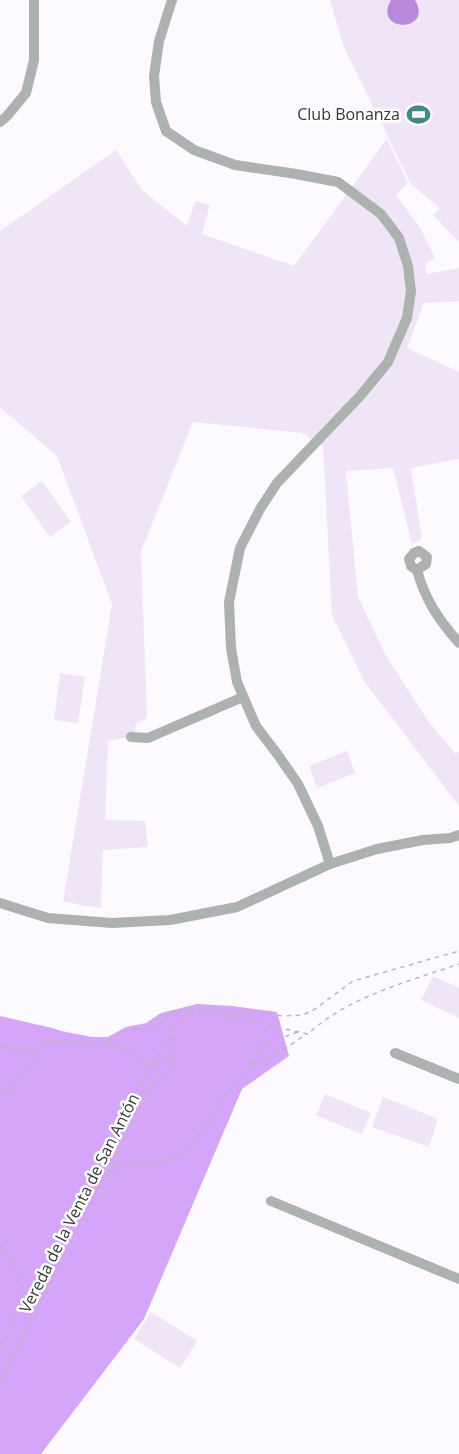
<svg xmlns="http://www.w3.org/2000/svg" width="459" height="1454" viewBox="0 0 459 1454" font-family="'Open Sans',sans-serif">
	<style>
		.green { fill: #efe5f7 }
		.forest { fill: #d5a5fa }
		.water { fill: #b888db }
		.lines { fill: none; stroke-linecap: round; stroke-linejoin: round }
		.path { stroke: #bab9bc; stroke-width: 1.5; stroke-dasharray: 4.5 4.5; stroke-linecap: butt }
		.minor { stroke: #adb1b0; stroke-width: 10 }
		.labels { text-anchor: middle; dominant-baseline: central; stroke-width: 5; stroke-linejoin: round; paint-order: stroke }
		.poi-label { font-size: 16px; fill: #363537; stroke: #fff; text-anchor: end }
		.street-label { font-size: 16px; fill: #363537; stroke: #fff }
	</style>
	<rect width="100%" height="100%" fill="#fcfafe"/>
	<g class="green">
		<path d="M 330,0 L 459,0 L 459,242 L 433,215 L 440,208 L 411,184 L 343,45 Z"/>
		<path d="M 387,139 L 408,183 L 396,195 L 421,229 L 435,258 L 425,264 L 427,274 L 459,268 L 459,301 L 424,303 L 407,348 L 459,372 L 459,459 L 411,468 L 422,539 L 412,544 L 393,468 L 346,471 L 358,597 L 385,654 L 428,721 L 455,753 L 459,752 L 459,806 L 364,681 L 332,615 L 323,446 L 302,433 L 193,422 L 141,551 L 147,718 L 136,724 L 134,736 L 108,741 L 105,820 L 145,821 L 148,847 L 103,850 L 101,908 L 63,902 L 112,604 L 57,456 L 0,407 L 0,231 L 116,150 L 142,190 L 187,226 L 195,201 L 210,205 L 202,234 L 294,266 Z"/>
		<path d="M 42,481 L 71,522 L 50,537 L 21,496 Z"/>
		<path d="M 60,673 L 85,677 L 78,723 L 54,720 Z"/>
		<path d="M 347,751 L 355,773 L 317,788 L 309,766 Z"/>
		<path d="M 433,976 L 459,988 L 459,1018 L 421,1000 Z"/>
		<path d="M 325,1094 L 371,1113 L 362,1134 L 316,1115 Z"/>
		<path d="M 383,1097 L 438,1119 L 429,1147 L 372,1127 Z"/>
		<path d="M 151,1312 L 197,1341 L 180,1368 L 134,1339 Z"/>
	</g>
	<path class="forest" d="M 197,1004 L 232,1006 L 277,1012 L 289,1056 L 242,1089 L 144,1319 L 41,1454 L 0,1454 L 0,1016 L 52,1028 L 61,1031 L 92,1037 L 108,1037 L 126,1027 L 146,1023 L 161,1013 Z"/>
	<path class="water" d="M 391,0 L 415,0 C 434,33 372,33 391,0 Z"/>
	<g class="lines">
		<g class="path">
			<path d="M 106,1041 L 110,1045 L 125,1049 L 129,1053 L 140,1059 L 143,1065 C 157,1068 164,1061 174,1053"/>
			<path d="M 0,1047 L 22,1051 L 33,1047 L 39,1049"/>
			<path d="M 253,1063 L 256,1052 L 266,1043 L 298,1032"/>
			<path d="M 0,1096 L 26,1075 L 39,1049 L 46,1042 L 64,1040 L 95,1044 L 103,1043 L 112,1039 L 119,1033 L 129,1029 L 142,1029 L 160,1024 L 168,1014 L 172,1012 L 196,1008 L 284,1016 L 303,1015 L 315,1009 L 353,981 L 459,951"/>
			<path d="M 140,1105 C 136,1076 163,1056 172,1031"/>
			<path d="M 110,1171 L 122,1164 L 166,1161 L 184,1152 L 211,1120 L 223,1098 L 244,1078 L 252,1064 L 269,1059 L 299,1039 L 307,1034"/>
			<path d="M 0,1245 L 21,1278 L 24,1292 L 19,1308 L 0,1347"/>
			<path d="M 0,1381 L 62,1259 L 79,1220 L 94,1193 L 110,1171 L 116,1159 L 119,1148 L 147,1093 L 153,1083 L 166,1077 L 171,1069 L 176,1047 L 172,1030 L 180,1019 L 193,1013 L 251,1019 L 280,1028 L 308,1034 C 347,997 410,981 459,964"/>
		</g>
		<g class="minor">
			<path d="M 172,0 L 159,41 L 154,76 L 156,102 L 166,131 L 194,150 L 235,165 L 296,174 L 338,182 L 381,214 L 399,238 L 408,266 L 411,291 L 407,318 L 388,362 L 361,395 L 277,483 L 260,509 L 240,548 L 229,602 L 231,648 L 237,682 L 256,726 L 278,755 L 298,784 L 318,826 L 330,864"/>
			<path d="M 0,122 L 7,116 L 26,93 L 34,60 L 34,0"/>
			<path d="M 419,551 L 427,557 L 426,564 L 417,570 L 411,566 L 409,559 L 414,553 Z"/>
			<path d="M 417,570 C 425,600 439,620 459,643"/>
			<path d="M 131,737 L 148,738 L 243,697"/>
			<path d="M 0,903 L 48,918 L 112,923 L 170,920 L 237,907 L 330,864 L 377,849 L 423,840 L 450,838 L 459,835"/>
			<path d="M 395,1053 L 459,1079"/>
			<path d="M 271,1201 L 459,1279"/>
		</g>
	</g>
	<defs>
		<symbol id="stadium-bare" viewBox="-9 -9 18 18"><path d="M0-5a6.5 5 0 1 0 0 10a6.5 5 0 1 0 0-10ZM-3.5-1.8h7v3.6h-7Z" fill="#448a82" stroke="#fff" stroke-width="2.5" paint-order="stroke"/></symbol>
	</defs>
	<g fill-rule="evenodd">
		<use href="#stadium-bare" x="402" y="98" width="33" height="33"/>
	</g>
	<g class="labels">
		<g class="poi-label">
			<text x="400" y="114">Club Bonanza</text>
		</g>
		<g class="street-label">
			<text transform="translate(79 1203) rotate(-63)">Vereda de la Venta de San Antón</text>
		</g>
	</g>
</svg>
